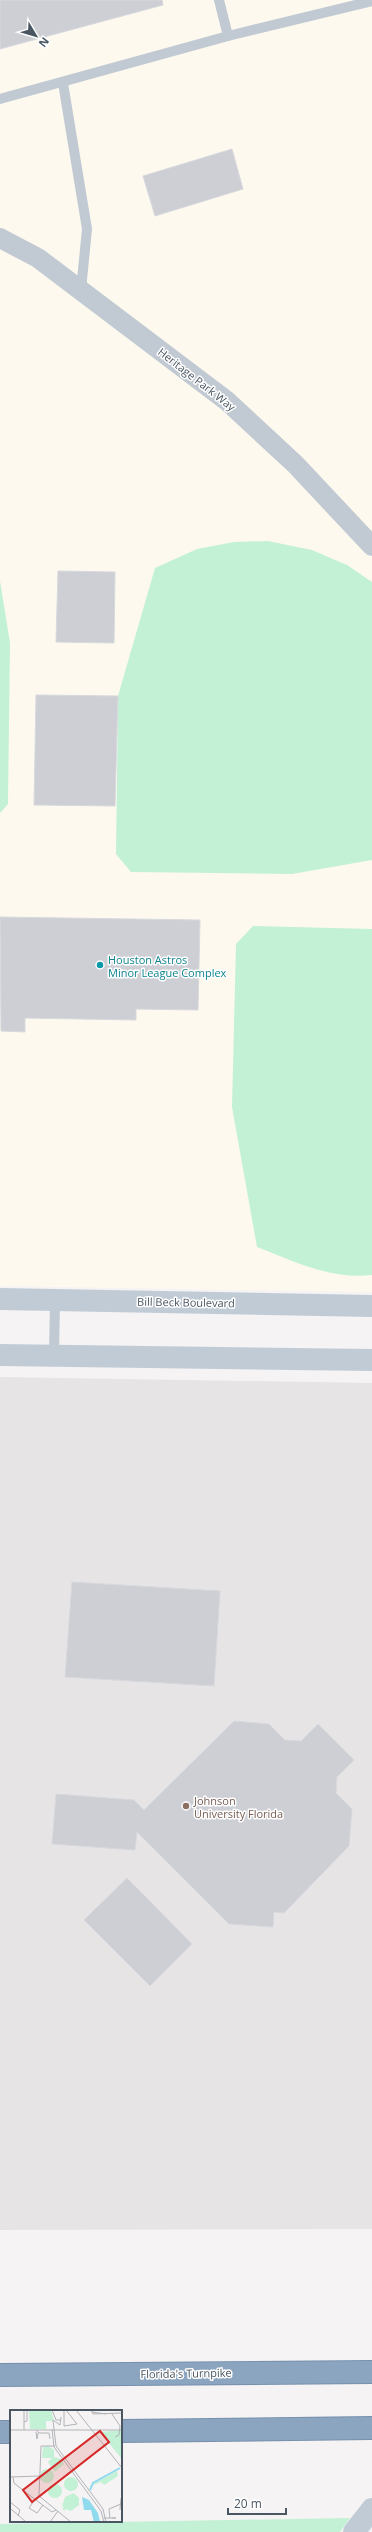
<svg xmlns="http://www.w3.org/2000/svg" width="372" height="2532" viewBox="0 0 372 2532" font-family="'Open Sans',sans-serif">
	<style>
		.commercial { fill: #fdf9ef }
		.education { fill: #e6e4e5 }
		.green { fill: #c3f1d5 }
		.building { fill: #cdcfd5; stroke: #d7d9de }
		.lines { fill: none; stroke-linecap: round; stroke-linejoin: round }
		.highway-casing { stroke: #7690ad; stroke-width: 24 }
		.lane { stroke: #c1cad2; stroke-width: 10 }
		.street { stroke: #c1cad2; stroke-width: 20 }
		.secondary { stroke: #c1cbd6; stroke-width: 22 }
		.highway { stroke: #8ba5c1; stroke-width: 22 }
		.culture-dot { fill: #0f9aa8; stroke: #fff; stroke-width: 1.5 }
		.education-dot { fill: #8d6e63; stroke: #fff; stroke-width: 1.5 }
		.labels { text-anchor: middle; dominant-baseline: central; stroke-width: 3; stroke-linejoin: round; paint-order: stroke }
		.street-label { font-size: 11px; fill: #4a5661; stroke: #fff }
		.culture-label { font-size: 11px; fill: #0d838f; stroke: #fff; text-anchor: start }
		.education-label { font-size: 11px; fill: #785e54; stroke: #fff; text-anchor: start }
		.inset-river { fill: none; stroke: #90daee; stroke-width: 2 }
		.inset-road { fill: none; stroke: #b1b4b9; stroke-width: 1 }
		.view { fill: #d62828; fill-opacity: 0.15; stroke: #d62828; stroke-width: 2 }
		.inset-edge { fill: none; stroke: #4a5661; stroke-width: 2 }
	</style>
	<rect width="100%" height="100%" fill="#f5f3f3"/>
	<path class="commercial" d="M 0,0 L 372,0 L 372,1292 L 0,1286 Z"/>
	<path class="education" d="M 0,1377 L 372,1383 L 372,2229 L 0,2230 Z"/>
	<g class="green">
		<path d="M 268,541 L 312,550 L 347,565 L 372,582 L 372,860 L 292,874 L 131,872 L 116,854 L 118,696 L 155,568 L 197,549 L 234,542 Z"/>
		<path d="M 0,581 L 10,643 L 8,804 L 0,813 Z"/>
		<path d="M 253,926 L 372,929 L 372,1275 C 332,1280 293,1261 257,1247 L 232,1107 L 236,944 Z"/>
		<path d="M 350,2518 L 340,2532 L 0,2532 L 0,2524 Z"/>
	</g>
	<g class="building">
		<path d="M 0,0 L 162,0 L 163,5 L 0,49 Z"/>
		<path d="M 232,149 L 243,189 L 155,216 L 143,176 Z"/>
		<path d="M 58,571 L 115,572 L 114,643 L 56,642 Z"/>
		<path d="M 36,695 L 118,696 L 115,806 L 34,805 Z"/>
		<path d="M 0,917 L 200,920 L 198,1010 L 136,1009 L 136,1020 L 25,1018 L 25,1032 L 1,1031 Z"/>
		<path d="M 72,1582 L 220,1591 L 214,1686 L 65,1677 Z"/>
		<path d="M 234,1721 L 269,1724 L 285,1740 L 301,1741 L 318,1724 L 354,1760 L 337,1777 L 336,1793 L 352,1809 L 349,1846 L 284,1913 L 274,1912 L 273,1927 L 229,1924 L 137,1832 L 135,1850 L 52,1844 L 56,1794 L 134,1800 L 144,1810 Z"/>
		<path d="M 127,1878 L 192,1944 L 150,1986 L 84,1920 Z"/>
	</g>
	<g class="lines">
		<defs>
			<g id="highway">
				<path d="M 0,2375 L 372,2372"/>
				<path d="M 121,2431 L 372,2428"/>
				<path d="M 0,2432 L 11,2432"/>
			</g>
		</defs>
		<use href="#highway" class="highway-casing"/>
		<g class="lane">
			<path d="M 219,0 L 228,36"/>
			<path d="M 63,83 L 87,229 L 81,290"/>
			<path d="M 0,99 L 228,36 L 372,1"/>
			<path d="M 54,1356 L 55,1300"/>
		</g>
		<path class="street" d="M 0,238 L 38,258 L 227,401 L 295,464 L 372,546"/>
		<g class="secondary">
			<path d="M 0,1299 L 372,1306"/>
			<path d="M 0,1355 L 372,1360"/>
			<path d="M 354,2532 L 372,2509"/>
		</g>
		<use href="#highway" class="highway"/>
	</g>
	<circle class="culture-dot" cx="100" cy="965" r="4"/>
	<circle class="education-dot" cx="186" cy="1806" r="4"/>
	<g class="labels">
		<g class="street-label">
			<text transform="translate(197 379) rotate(38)">Heritage Park Way</text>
			<text transform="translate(186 1302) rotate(1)">Bill Beck Boulevard</text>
			<text transform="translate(186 2373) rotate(-1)">Florida's Turnpike</text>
		</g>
		<g class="culture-label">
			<text x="108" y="959">Houston Astros<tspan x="108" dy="13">Minor League Complex</tspan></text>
		</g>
		<g class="education-label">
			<text x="194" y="1800">Johnson<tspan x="194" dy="13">University Florida</tspan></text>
		</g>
	</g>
	<g transform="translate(10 2410)">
		<rect width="112" height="112" fill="#f5f3f3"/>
		<path d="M 19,0 L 41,0 L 44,11 L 36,11 L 36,19 L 20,19 ZM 112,20 L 112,49 L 90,22 ZM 38,36 L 44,40 L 44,47 L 51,49 L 54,54 L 45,62 L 38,52 L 42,48 L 32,48 L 33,37 ZM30 66a7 7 0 1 1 14 0a7 7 0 1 1-14 0ZM 107,61 L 108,66 L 94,75 L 91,72 L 78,77 ZM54 74a7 7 0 1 1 14 0a7 7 0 1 1-14 0ZM38 81a7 7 0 1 1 14 0a7 7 0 1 1-14 0ZM 64,83 L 69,88 L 69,95 L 61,101 L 55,99 L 55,101 L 52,99 L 54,98 L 52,96 L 55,87 Z" fill="#c3f1d5"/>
		<path d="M 72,87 L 79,90 L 88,103 L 90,112 L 84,112 L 81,100 L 74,100 Z" fill="#90daee"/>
		<path class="inset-river" d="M 80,80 L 83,73 L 110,58"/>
		<path class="inset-road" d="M 42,0 L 46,10 L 51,10M 54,0 L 54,16M 66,0 L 112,58M 81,0 L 83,4 L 112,3M 82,2 L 96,4M 102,4 L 110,16 L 109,25 L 105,27M 43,10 L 46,36 L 93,99 L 96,112M 43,10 L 50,15 L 51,7M 14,12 L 17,11 L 17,0M 54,16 L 67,14 L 56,0M 42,19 L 44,37 L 91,101 L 94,112M 0,20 L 112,20M 14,20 L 14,0M 26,20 L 29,23 L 39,23 L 40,29M 26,22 L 27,29 L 28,23M 45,36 L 31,36 L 29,86 L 61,112M 0,67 L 30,66M 3,67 L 4,73 L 18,84 L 42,102 L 46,100M 25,89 L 19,98 L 27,103 L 33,95M 0,92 L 10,100 L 8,106M 1,99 L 16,112M 110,100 L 111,88M 94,108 L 106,108 L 102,108M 100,108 L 99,99 L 111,94M 40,112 L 48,101"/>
		<path class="view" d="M 90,21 L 99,32 L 22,92 L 13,80 Z"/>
		<rect width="112" height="112" class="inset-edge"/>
	</g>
	<g transform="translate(36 36) rotate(128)" stroke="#ffffff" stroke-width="3" paint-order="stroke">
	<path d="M0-3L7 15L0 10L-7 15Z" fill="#4a5661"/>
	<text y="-6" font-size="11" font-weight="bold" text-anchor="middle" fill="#4a5661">N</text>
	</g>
	<path d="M228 2508v6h58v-6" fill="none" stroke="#4a5661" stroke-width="2"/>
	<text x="234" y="2508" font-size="12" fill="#4a5661" stroke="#ffffff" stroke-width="3" paint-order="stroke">20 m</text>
</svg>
